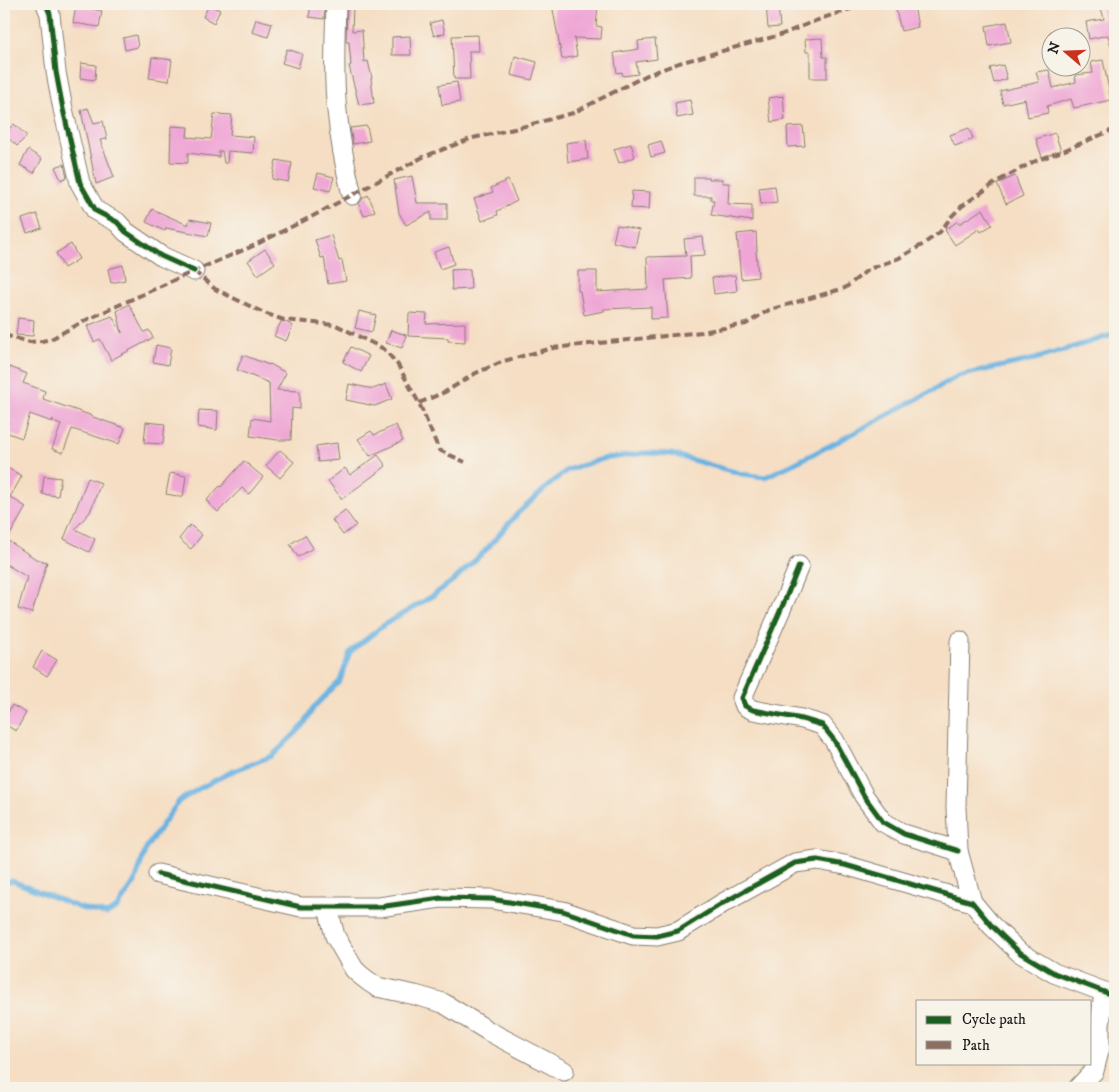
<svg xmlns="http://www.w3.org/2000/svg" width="1119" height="1092" viewBox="0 0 1119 1092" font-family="'IM FELL DW Pica',serif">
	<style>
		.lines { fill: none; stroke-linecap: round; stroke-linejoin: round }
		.stream { stroke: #6ab3e2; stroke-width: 5 }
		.building { fill: #efa6d5 }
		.minor-casing { stroke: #887d70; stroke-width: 21 }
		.minor { stroke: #fff; stroke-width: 19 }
		.quiet { stroke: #8d6e63; stroke-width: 4; stroke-dasharray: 8 4; stroke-linecap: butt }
		.cycleway-casing { stroke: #f7f3e8; stroke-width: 8 }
		.cycleway { stroke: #1b5e20; stroke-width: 5 }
	</style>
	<rect width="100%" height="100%" fill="#f7f3e8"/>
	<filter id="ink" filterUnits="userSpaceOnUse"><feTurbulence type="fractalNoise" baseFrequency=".02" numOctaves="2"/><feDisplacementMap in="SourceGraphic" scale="10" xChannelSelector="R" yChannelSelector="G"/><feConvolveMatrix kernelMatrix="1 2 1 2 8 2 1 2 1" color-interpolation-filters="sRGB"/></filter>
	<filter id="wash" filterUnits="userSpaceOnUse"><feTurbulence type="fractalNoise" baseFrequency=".0096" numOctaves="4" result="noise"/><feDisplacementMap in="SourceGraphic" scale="20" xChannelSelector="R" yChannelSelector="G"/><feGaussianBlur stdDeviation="1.12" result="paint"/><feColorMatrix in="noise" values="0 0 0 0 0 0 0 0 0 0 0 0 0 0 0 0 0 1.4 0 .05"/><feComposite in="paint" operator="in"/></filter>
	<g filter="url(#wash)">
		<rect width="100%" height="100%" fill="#f5dec3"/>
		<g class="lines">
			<path class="stream" d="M 4,881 L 13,881 L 80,908 L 107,914 L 117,908 L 135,882 L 146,848 L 179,801 L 200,788 L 233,771 L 272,756 L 303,726 L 314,707 L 340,681 L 350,652 L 385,624 L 431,597 L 455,579 L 485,551 L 518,513 L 548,486 L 567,470 L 602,459 L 645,453 L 671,454 L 742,474 L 765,477 L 791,465 L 837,442 L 930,392 L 958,376 L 1035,359 L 1115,334"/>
		</g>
		<g id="blocks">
			<g class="building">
				<path d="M 311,4 L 325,4 L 324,19 L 309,17 Z"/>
				<path d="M 552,4 L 587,4 L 598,5 L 596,26 L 602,27 L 601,39 L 574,38 L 577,56 L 562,59 Z"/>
				<path d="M 766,4 L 778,4 L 780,27 L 768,28 Z"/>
				<path d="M 1100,4 L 1115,4 L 1115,45 L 1111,46 L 1108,35 L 1089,39 L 1086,22 L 1104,19 Z"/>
				<path d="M 209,5 L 220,10 L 214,23 L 203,17 Z"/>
				<path d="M 76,6 L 102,11 L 99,27 L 73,23 Z"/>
				<path d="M 914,6 L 918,27 L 901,31 L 896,10 Z"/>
				<path d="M 347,7 L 353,7 L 352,31 L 362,30 L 364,62 L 368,61 L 372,78 L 371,78 L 374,103 L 359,105 L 349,66 L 351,65 L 349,42 L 346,42 Z"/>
				<path d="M 256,19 L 272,23 L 268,37 L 252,32 Z"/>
				<path d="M 442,20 L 445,33 L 434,36 L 430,23 Z"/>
				<path d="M 1007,22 L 1011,42 L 989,46 L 986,26 Z"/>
				<path d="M 136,35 L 138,47 L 125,50 L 123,38 Z"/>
				<path d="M 478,35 L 479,51 L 469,51 L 470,79 L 454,79 L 452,36 Z"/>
				<path d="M 410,36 L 411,55 L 392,55 L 392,37 Z"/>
				<path d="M 822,38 L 823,57 L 827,57 L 827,78 L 810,78 L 810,52 L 806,52 L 805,39 Z"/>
				<path d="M 655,39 L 657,59 L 636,62 L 638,74 L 623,76 L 622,72 L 617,73 L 614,53 L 639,49 L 638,41 Z"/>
				<path d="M 287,49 L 302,54 L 298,68 L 282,63 Z"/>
				<path d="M 515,56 L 537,62 L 532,80 L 511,75 Z"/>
				<path d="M 152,57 L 172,60 L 169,81 L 149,78 Z"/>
				<path d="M 1103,60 L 1111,100 L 1074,108 L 1071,99 L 1047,106 L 1048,113 L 1028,117 L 1025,99 L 1003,104 L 1000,91 L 1039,82 L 1036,72 L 1049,70 L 1053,88 L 1076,82 L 1075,75 L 1093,73 L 1091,62 Z"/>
				<path d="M 81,63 L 96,65 L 95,80 L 80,78 Z"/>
				<path d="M 1003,65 L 1007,79 L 994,83 L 990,68 Z"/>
				<path d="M 457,82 L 460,102 L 442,105 L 439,85 Z"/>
				<path d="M 783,96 L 785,120 L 771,122 L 768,98 Z"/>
				<path d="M 690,100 L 693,115 L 677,118 L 675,103 Z"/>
				<path d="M 88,108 L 94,123 L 103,121 L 107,139 L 100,140 L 114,177 L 96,184 L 81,110 Z"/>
				<path d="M 214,114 L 232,115 L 230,135 L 254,137 L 253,153 L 228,151 L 227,163 L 224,163 L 222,151 L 219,151 L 219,157 L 188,153 L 188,163 L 170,162 L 171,126 L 188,127 L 187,137 L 211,139 Z"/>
				<path d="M 14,124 L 27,136 L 17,146 L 4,134 Z"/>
				<path d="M 367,126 L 370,141 L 353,144 L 350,128 Z"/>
				<path d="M 803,126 L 805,146 L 788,147 L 787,127 Z"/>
				<path d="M 969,128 L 973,139 L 955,146 L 950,135 Z"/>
				<path d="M 1055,133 L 1061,151 L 1042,157 L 1036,139 Z"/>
				<path d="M 586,140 L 588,159 L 568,162 L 566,143 Z"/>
				<path d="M 661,141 L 665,153 L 651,157 L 648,145 Z"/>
				<path d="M 631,144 L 635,157 L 619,163 L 614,149 Z"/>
				<path d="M 28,150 L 42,159 L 34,173 L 20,165 Z"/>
				<path d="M 276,160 L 292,163 L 288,182 L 272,179 Z"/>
				<path d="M 64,164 L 67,177 L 61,180 L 55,167 Z"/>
				<path d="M 318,173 L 334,177 L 330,191 L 314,187 Z"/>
				<path d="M 412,176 L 417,203 L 447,203 L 447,220 L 431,220 L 431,212 L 406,225 L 399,213 L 394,180 Z"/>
				<path d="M 1015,176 L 1023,196 L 1006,204 L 997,184 Z"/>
				<path d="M 694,177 L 709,177 L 709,179 L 722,179 L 722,183 L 729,183 L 728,204 L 752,205 L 752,221 L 711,215 L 714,200 L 711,200 L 711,196 L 694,196 Z"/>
				<path d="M 508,180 L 517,201 L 497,211 L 498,215 L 482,221 L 474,199 L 493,192 L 491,188 Z"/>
				<path d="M 775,186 L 777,202 L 761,204 L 759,188 Z"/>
				<path d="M 632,191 L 650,192 L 649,209 L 631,208 Z"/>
				<path d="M 368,195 L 375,211 L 364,216 L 359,204 L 363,198 Z"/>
				<path d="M 152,209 L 188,225 L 190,219 L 211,223 L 208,236 L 166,228 L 165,231 L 146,222 Z"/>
				<path d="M 983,209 L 992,225 L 981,232 L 979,229 L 955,245 L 945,230 L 958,221 L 959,224 Z"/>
				<path d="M 37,214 L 42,228 L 27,233 L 22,219 Z"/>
				<path d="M 617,225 L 639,230 L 635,247 L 613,242 Z"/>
				<path d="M 756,232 L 757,251 L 756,251 L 758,277 L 741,279 L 737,234 Z"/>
				<path d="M 331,235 L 339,261 L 342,260 L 346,281 L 328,284 L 324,257 L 321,258 L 315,240 Z"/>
				<path d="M 703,237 L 705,255 L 690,256 L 691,278 L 665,280 L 668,318 L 651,319 L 651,307 L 604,309 L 604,311 L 584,315 L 580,291 L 578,291 L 578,271 L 597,271 L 597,292 L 648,289 L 647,257 L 686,256 L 684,239 Z"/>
				<path d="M 71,244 L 79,259 L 64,268 L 56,253 Z"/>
				<path d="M 449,247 L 454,264 L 440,269 L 434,252 Z"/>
				<path d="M 265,249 L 275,263 L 258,275 L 248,261 Z"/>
				<path d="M 123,265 L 125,280 L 111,283 L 108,269 Z"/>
				<path d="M 470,269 L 471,289 L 452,290 L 451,270 Z"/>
				<path d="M 735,275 L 737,291 L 714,294 L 712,278 Z"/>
				<path d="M 129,304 L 144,332 L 149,330 L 153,338 L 111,360 L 100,339 L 94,342 L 87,326 L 112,316 L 122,333 L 117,311 Z"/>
				<path d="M 359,311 L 376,315 L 372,332 L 355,328 Z"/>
				<path d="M 409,313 L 427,314 L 426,324 L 465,323 L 465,342 L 448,341 L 448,338 L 408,336 Z"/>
				<path d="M 18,318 L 34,320 L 33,336 L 16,335 Z"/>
				<path d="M 282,320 L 293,326 L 286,341 L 274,336 Z"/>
				<path d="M 391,330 L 406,335 L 402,348 L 386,343 Z"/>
				<path d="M 156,345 L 171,348 L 168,365 L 153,362 Z"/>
				<path d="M 351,347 L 369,356 L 361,372 L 343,362 Z"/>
				<path d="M 243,355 L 269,365 L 270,364 L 286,373 L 277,390 L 300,391 L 300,409 L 292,408 L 291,440 L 278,440 L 250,436 L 252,418 L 270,421 L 269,383 L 237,370 Z"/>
				<path d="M 10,367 L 27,374 L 23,383 L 45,391 L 43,399 L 90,415 L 90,416 L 125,428 L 119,444 L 72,429 L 63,453 L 52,449 L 61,425 L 53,422 L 53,419 L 52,422 L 30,414 L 22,438 L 5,432 L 9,421 L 4,419 L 4,382 Z"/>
				<path d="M 349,384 L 373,389 L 386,384 L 392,399 L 375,406 L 346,400 Z"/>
				<path d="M 199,410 L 218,411 L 217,430 L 198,427 Z"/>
				<path d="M 146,422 L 165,424 L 163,444 L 144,443 Z"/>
				<path d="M 396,425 L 403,441 L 370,456 L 358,439 L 371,431 L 374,435 Z"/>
				<path d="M 337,443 L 339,460 L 318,462 L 316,446 Z"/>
				<path d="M 280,450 L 294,462 L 280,478 L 266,466 Z"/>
				<path d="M 378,455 L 386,466 L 342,499 L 328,481 L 345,468 L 350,475 Z"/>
				<path d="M 244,461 L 263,477 L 249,494 L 242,488 L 218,512 L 208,503 L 209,502 L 206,501 L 220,486 L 221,487 Z"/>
				<path d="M 4,466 L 22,476 L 10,497 L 26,507 L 7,540 L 36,559 L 47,562 L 32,613 L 18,609 L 27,577 L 4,563 Z"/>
				<path d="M 170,473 L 186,476 L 183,497 L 166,494 Z"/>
				<path d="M 44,476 L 61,478 L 58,496 L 42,494 Z"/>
				<path d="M 88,478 L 101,483 L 90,512 L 75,529 L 95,539 L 89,552 L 64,539 Z"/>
				<path d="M 345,510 L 356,525 L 343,535 L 332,520 Z"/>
				<path d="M 190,525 L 202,535 L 191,549 L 179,539 Z"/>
				<path d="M 305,535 L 313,548 L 298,557 L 290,544 Z"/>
				<path d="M 42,651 L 57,660 L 47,676 L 33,667 Z"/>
				<path d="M 12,705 L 26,713 L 16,731 L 4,724 L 4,720 Z"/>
			</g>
		</g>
	</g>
	<g filter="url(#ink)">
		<use href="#blocks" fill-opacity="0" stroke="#887d70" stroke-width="1"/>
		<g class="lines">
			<defs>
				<g id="minor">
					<path d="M 46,4 L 50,14 L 56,72 L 63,109 L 80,183 L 96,211 L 117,222 L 126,232 L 161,256 L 194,271"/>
					<path d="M 336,4 C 335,38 333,77 337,111 C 340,140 345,167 352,195"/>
					<path d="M 799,566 L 785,600 L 742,698 L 745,706 L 753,710 L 802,719 L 822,725 L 834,740 L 864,796 L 883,822 L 904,834 L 958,851"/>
					<path d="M 960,641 L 956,807 L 958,851 L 972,902"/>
					<path d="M 158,874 L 301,907 L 379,907 L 441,898 L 491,899 L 563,911 L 633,935 L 657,936 L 678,931 L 723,903 L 795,863 L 817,860 L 845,865 L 972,902 L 992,926 L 1019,952 L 1054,973 L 1115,996"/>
					<path d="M 330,908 L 330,916 L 335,936 L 354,969 L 359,974 L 368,981 L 377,987 L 415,995 L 443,1003 L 490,1032 L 564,1071"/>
					<path d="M 1078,1088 L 1094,1071 L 1097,1059 L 1100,1048 L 1100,1025 L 1104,992"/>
				</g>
			</defs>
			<use href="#minor" class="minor-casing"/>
			<use href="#minor" class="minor"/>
			<g class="quiet">
				<path d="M 194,271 L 215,289 L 264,313 L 284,320 L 336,325 L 384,349 L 398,365 L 410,387 L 419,403 L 439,450 L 465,462"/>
				<path d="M 4,335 L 30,342 L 42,341 L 51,339 L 86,320 L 194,271 L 253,246 L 313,216 L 423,157 L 473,138 L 514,129 L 573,113 L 647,75 L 679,63 L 780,35 L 823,18 L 866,4"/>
				<path d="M 419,403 L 445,392 L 476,373 L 504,361 L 526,355 L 553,348 L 702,332 L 746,324 L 769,310 L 845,288 L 865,272 L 872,268 L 899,258 L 922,245 L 940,232 L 951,217 L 962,206 L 998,181 L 1033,162 L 1065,150 L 1115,129"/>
			</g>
			<defs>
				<g id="cycleway">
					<path d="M 46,4 L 50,14 L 56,72 L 63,109 L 80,183 L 96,211 L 117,222 L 126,232 L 161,256 L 194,271"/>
					<path d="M 799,566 L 785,600 L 742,698 L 745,706 L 753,710 L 802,719 L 822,725 L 834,740 L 864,796 L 883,822 L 904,834 L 958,851"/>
					<path d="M 158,874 L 301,907 L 379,907 L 441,898 L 491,899 L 563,911 L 633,935 L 657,936 L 678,931 L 723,903 L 795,863 L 817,860 L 845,865 L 972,902 L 992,926 L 1019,952 L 1054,973 L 1115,996"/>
				</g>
			</defs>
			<use href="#cycleway" class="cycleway-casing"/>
			<use href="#cycleway" class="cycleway"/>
		</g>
	</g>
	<rect width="1119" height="1092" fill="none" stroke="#f7f3e8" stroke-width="20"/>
	<rect x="916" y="1000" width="175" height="65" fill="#f7f3e8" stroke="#9f9d96"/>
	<rect x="926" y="1016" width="25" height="8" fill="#1b5e20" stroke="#9f9d96"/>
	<text x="962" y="1024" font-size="15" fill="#1c1c1c">Cycle path</text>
	<rect x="926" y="1041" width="25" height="8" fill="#8d6e63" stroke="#9f9d96"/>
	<text x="962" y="1050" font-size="15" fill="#1c1c1c">Path</text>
	<g transform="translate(1066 52) rotate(289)"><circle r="24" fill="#f7f3e8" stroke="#9f9d96"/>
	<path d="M0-4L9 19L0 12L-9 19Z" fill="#c8321e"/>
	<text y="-8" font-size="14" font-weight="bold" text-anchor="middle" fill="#1c1c1c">N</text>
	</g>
</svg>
